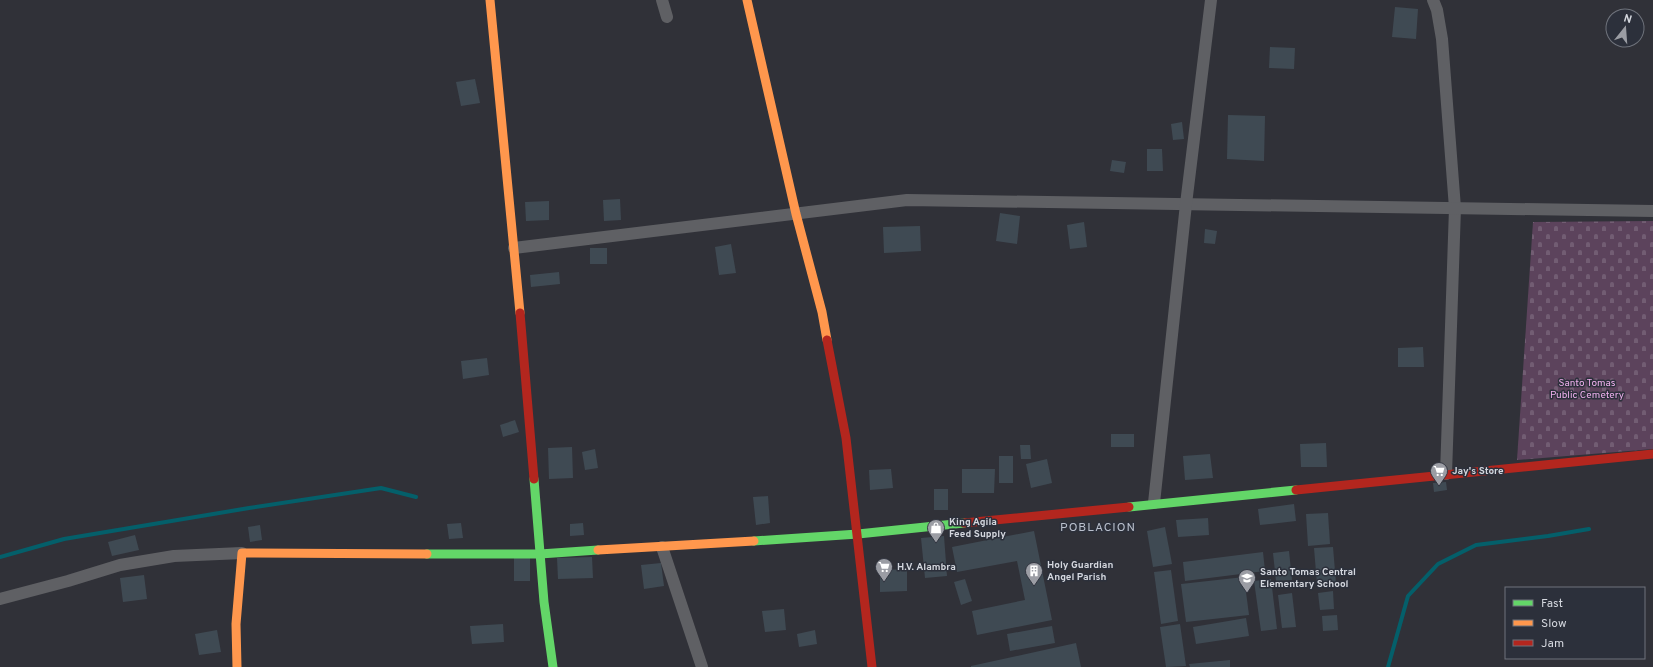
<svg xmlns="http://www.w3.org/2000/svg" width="1653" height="667" viewBox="0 0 1653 667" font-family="Overpass,sans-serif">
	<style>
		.cemetery { fill: url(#cemetery-stones) }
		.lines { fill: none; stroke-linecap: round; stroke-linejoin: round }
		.stream { stroke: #045f6a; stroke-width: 4 }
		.building { fill: #3f4a53 }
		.street { stroke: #5f6064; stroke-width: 12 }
		.fast { stroke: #63d668; stroke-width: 9 }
		.slow { stroke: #ff974d; stroke-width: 9 }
		.jam { stroke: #b3261e; stroke-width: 9 }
		.labels { text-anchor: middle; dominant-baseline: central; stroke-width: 3; stroke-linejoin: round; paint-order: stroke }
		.park-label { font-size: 10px; fill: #f0b0ee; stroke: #2c303b }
		.poi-label { font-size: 10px; font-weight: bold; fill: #d4d7de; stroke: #2c303b; text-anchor: start }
		.quarter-label { font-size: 12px; letter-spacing: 1px; fill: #bac0cd; stroke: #2c303b }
	</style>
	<defs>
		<pattern id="cemetery-stones" width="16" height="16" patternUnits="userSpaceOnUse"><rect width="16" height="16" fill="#5c435c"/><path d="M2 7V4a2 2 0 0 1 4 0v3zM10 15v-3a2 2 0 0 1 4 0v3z" fill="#725d73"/></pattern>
	</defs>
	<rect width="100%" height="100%" fill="#303138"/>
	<path class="cemetery" d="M 1653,221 L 1653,449 L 1517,460 L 1533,222 Z"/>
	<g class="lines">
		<g class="stream">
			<path d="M 0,557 L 64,539 L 249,508 L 381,488 L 416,497"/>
			<path d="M 1388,667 L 1408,596 L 1438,564 L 1476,545 L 1548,536 L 1589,529"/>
		</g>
	</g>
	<g class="building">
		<path d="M 1395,7 L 1418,9 L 1416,39 L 1392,37 Z"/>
		<path d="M 1270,47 L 1295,48 L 1294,69 L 1269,68 Z"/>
		<path d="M 475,79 L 480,103 L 461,106 L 456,82 Z"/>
		<path d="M 1228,115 L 1265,116 L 1264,161 L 1227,159 Z"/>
		<path d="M 1182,122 L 1184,139 L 1173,140 L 1171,124 Z"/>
		<path d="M 1147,149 L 1162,149 L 1163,171 L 1147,171 Z"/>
		<path d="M 1112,160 L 1126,162 L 1124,173 L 1110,171 Z"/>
		<path d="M 620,199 L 621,220 L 604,221 L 603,200 Z"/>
		<path d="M 549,201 L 549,220 L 526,221 L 525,202 Z"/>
		<path d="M 1000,213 L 1020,216 L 1017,244 L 996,241 Z"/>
		<path d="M 1084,222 L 1087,247 L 1070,249 L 1067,225 Z"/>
		<path d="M 920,226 L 921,251 L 884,253 L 883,227 Z"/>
		<path d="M 1205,229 L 1217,231 L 1215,244 L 1204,243 Z"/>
		<path d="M 731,244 L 736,273 L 719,275 L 715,247 Z"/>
		<rect x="590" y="248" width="17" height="16"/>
		<path d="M 559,272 L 560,284 L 531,287 L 530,275 Z"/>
		<path d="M 1423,347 L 1424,367 L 1398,367 L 1398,348 Z"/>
		<path d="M 487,358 L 489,375 L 463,379 L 461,361 Z"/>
		<path d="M 515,420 L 519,432 L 503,437 L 500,425 Z"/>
		<rect x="1111" y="434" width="23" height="13"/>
		<path d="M 1326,443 L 1327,467 L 1301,467 L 1300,444 Z"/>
		<path d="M 1020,445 L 1030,445 L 1031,459 L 1021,459 Z"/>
		<path d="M 572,447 L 573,478 L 549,479 L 548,448 Z"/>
		<path d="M 595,449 L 598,468 L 585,470 L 582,452 Z"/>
		<path d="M 1210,454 L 1213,478 L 1185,480 L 1183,456 Z"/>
		<rect x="999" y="456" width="14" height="27"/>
		<path d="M 1047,459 L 1052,483 L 1031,488 L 1026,464 Z"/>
		<path d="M 891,469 L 893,488 L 870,490 L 869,470 Z"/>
		<path d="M 962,469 L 995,469 L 994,493 L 962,493 Z"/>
		<path d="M 1446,482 L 1447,490 L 1434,492 L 1433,483 Z"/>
		<rect x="934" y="489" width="14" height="21"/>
		<path d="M 768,496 L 770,523 L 756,525 L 753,497 Z"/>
		<path d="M 1294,504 L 1296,521 L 1260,525 L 1258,509 Z"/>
		<path d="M 1328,513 L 1330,544 L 1308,546 L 1306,514 Z"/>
		<path d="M 1208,518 L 1209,535 L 1178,537 L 1176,520 Z"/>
		<path d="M 461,523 L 463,538 L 449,539 L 447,524 Z"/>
		<path d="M 583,523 L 584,535 L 570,536 L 570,524 Z"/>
		<path d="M 260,525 L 262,540 L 250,542 L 248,527 Z"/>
		<path d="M 1165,527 L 1172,564 L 1153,567 L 1147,531 Z"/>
		<path d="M 1034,531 L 1052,620 L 977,635 L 972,611 L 1025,600 L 1017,561 L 957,572 L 952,547 Z"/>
		<path d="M 135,535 L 139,550 L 112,556 L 108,542 Z"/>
		<path d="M 944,536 L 947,576 L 925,578 L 921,538 Z"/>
		<path d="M 1333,547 L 1336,583 L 1317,584 L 1314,548 Z"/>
		<path d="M 1289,551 L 1292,580 L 1276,581 L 1273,553 Z"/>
		<path d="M 1263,552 L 1265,571 L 1185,581 L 1183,562 Z"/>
		<path d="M 592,557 L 593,578 L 558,579 L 557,558 Z"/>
		<rect x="514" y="558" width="16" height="23"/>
		<path d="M 661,563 L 664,586 L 644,589 L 641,565 Z"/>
		<path d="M 907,569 L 907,591 L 880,592 L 880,570 Z"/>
		<path d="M 1171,570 L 1178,621 L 1161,624 L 1154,572 Z"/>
		<path d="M 144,575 L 147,599 L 123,602 L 120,578 Z"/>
		<path d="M 1244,577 L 1249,615 L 1186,622 L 1181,584 Z"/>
		<path d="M 965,579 L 972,601 L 961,605 L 954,582 Z"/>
		<path d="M 1271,579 L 1277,629 L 1261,631 L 1254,581 Z"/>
		<path d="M 1333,591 L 1334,609 L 1320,610 L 1318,593 Z"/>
		<path d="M 1292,593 L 1296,627 L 1282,628 L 1278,595 Z"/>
		<path d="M 784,609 L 786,630 L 765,632 L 762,611 Z"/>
		<path d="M 1337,615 L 1338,630 L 1323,631 L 1322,616 Z"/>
		<path d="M 1246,618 L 1249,636 L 1196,644 L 1193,627 Z"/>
		<path d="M 503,624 L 504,642 L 472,644 L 470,626 Z"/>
		<path d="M 1180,624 L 1186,666 L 1166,667 L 1160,627 Z"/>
		<path d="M 1052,626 L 1055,643 L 1010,651 L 1007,634 Z"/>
		<path d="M 217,630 L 221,652 L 199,655 L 195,634 Z"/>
		<path d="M 815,630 L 817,644 L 799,647 L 797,634 Z"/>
		<path d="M 1076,643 L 1081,667 L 971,667 L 971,666 Z"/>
		<path d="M 1230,660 L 1230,667 L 1190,667 L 1189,664 Z"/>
	</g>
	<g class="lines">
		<g class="street">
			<path d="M 662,0 L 667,17"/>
			<path d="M 1433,0 L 1437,10 L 1442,39 L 1455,208 L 1446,474"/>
			<path d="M 514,248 L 907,200 L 1653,211"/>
			<path d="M 1154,503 L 1186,204 L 1211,0"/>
			<path d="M 662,547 L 702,667"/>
			<path d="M 0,599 L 68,581 L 120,565 L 174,556 L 242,553"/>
		</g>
		<g class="fast">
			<path d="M 534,479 L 544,602 L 553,667"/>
			<path d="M 1129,507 L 1296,490"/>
			<path d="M 754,541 L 858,534 L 964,523"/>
			<path d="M 427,554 L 540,554 L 598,550"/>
		</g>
		<g class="slow">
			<path d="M 490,0 L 520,313"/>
			<path d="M 747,0 L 796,214 L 822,312 L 827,340"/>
			<path d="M 598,550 L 754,541"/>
			<path d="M 237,667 L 236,624 L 242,553 L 427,554"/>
		</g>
		<g class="jam">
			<path d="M 520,313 L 534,479"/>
			<path d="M 827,340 L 846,438 L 872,667"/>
			<path d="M 1296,490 L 1653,454"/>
			<path d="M 964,523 L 1129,507"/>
		</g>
	</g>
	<defs>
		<symbol id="supermarket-pin" viewBox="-11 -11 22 30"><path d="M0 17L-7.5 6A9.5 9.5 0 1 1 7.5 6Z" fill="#9b9da4" stroke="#2c303b"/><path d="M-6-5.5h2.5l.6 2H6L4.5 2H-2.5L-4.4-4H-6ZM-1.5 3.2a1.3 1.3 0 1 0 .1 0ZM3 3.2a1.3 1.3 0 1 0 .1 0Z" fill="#fff"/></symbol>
		<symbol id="shop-pin" viewBox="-11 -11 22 30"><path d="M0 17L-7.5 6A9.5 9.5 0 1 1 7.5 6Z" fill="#9b9da4" stroke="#2c303b"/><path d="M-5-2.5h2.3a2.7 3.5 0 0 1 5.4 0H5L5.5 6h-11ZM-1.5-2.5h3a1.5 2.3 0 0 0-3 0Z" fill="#fff"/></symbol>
		<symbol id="building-pin" viewBox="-11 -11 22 30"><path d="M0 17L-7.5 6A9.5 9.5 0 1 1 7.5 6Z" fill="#9b9da4" stroke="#2c303b"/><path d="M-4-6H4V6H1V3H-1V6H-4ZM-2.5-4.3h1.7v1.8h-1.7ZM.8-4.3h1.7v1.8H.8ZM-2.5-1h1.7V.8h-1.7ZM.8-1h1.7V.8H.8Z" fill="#fff"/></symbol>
		<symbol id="school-pin" viewBox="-11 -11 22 30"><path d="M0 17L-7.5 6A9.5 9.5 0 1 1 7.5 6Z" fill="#9b9da4" stroke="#2c303b"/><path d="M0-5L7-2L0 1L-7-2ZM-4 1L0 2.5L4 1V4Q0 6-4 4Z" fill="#fff"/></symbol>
	</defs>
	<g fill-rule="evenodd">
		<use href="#supermarket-pin" x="1429" y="461" width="20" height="27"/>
		<use href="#shop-pin" x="926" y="518" width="20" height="27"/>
		<use href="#supermarket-pin" x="874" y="557" width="20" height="27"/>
		<use href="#building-pin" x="1024" y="561" width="20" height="27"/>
		<use href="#school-pin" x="1237" y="568" width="20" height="27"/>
	</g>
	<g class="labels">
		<g class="park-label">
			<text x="1587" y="383">Santo Tomas<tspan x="1587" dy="12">Public Cemetery</tspan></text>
		</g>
		<g class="poi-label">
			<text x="1452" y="471">Jay's Store</text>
			<text x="949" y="522">King Agila<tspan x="949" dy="12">Feed Supply</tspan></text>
			<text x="1047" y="565">Holy Guardian<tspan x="1047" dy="12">Angel Parish</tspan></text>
			<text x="897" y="567">H.V. Alambra</text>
			<text x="1260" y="572">Santo Tomas Central<tspan x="1260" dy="12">Elementary School</tspan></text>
		</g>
		<g class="quarter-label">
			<text x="1098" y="528">POBLACION</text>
		</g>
	</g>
	<rect x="1505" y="587" width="140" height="72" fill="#2c303b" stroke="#6f737c"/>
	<rect x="1513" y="600" width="20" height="6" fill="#63d668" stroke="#6f737c"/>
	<text x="1541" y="607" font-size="12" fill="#d4d7de">Fast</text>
	<rect x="1513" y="620" width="20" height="6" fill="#ff974d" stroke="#6f737c"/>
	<text x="1541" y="627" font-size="12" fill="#d4d7de">Slow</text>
	<rect x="1513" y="640" width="20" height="6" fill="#b3261e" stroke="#6f737c"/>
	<text x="1541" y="647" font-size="12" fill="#d4d7de">Jam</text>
	<g transform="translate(1625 28) rotate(17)"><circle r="19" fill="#2c303b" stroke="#6f737c"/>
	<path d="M0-3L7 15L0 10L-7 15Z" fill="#9b9da4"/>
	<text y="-6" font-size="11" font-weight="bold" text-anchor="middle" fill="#d4d7de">N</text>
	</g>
</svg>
